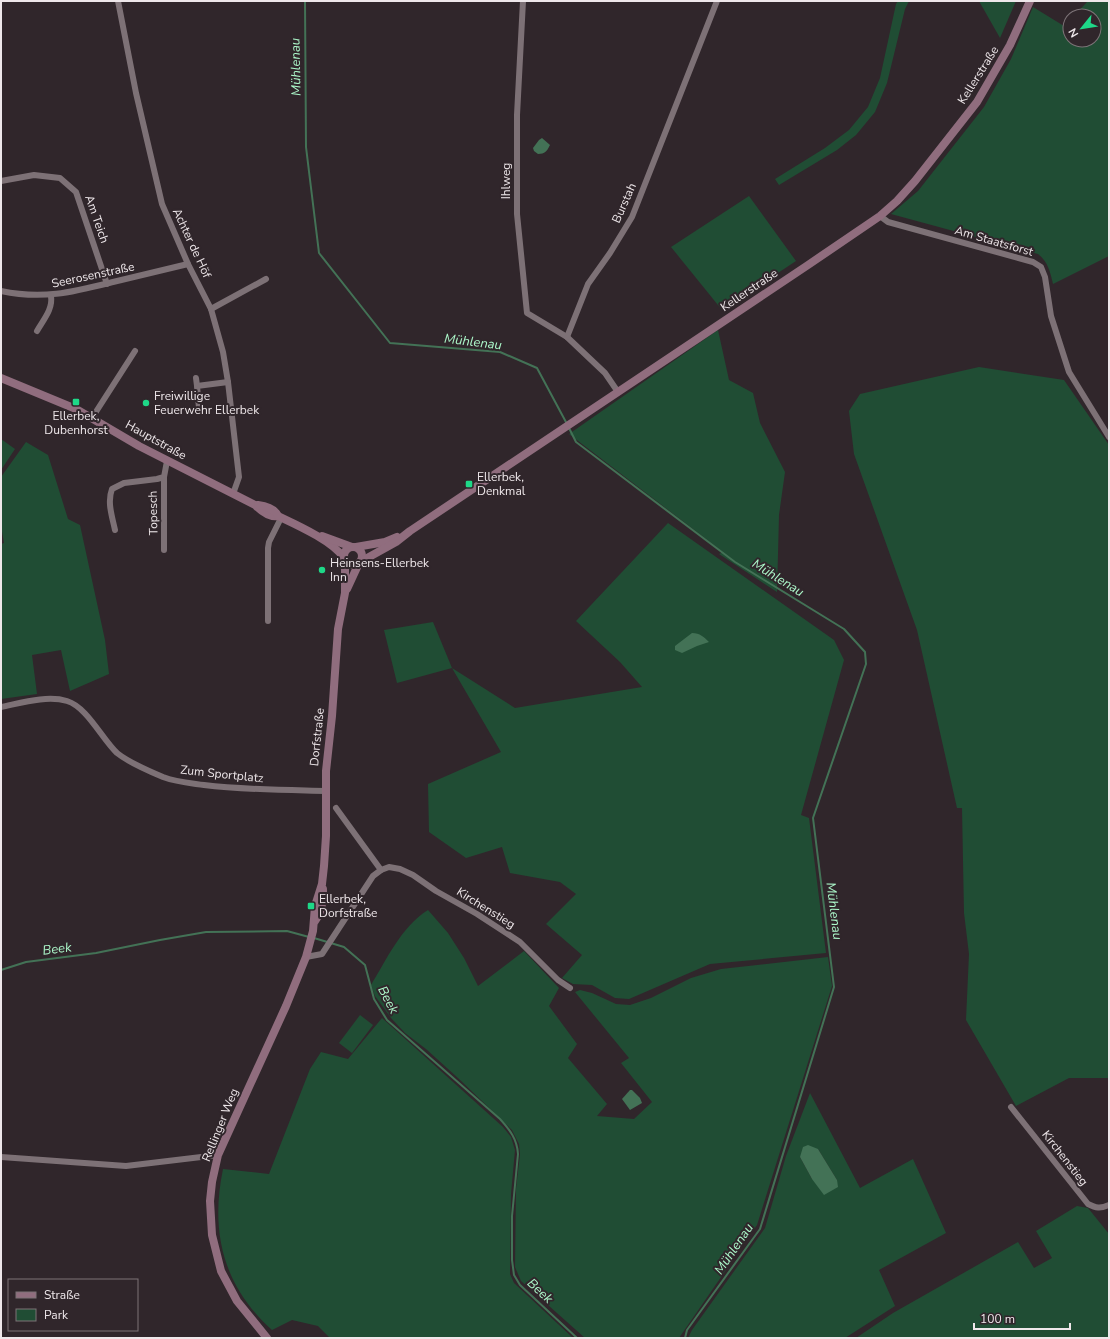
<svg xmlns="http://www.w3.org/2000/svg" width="1110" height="1339" viewBox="0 0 1110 1339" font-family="'Nunito Sans',sans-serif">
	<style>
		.green { fill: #204d34; fill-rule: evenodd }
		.water { fill: #437256 }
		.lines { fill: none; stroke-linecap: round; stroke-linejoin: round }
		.stream { stroke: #437256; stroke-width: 2 }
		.street { stroke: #7d7176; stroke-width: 6 }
		.secondary { stroke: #906d7e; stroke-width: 8 }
		.poi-dot { fill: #1ed888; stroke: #30262b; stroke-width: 1.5 }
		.labels { text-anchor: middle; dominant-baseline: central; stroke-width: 4; stroke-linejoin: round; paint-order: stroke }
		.street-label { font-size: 12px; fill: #eee7ea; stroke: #30262b }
		.poi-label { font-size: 12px; fill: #eee7ea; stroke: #30262b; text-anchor: start }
		.water-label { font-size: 13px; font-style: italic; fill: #acf8ca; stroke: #30262b }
	</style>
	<rect width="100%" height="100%" fill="#30262b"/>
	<g class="green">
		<path d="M 898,1 L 909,1 L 905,9 L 887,83 L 875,112 L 856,135 L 837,150 L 779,185 L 775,179 L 825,148 L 849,130 L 868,107 L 880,78 L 896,4 Z"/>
		<path d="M 979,1 L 1016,1 L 1000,38 Z"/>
		<path d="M 1092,1 L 1109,1 L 1109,256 L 1053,284 C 1050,271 1048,262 1038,254 L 891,214 L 918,191 L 984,107 L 1011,59 L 1033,7 L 1064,26 L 1070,20 L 1070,40 L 1094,40 L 1094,16 L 1074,16 L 1087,2 Z"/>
		<path d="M 749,196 L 796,261 L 722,310 L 671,247 Z"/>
		<path d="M 718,330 L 729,380 L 753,393 L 760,423 L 785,472 L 779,515 L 777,592 L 719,554 L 723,552 L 569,434 Z"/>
		<path d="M 979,367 L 1064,380 L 1109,445 L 1109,1078 L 1069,1078 L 1016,1106 L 966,1020 L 969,954 L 964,913 L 962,808 L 957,808 L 917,630 L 854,454 L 849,411 L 860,394 Z"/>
		<path d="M 1,439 L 15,449 L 1,470 Z"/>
		<path d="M 26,442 L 48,455 L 68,519 L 80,525 L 105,640 L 109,674 L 70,691 L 61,650 L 32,655 L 37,694 L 1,699 L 1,544 L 4,543 L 1,526 L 1,477 Z"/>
		<path d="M 668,523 L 834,640 L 844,660 L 801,815 L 809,818 L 826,953 L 710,964 L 629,999 L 615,998 L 592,985 L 573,984 L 562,978 L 582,955 L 546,924 L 576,894 L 560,882 L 510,873 L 502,847 L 466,858 L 429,832 L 428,784 L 501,752 L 452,668 L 397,683 L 384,630 L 433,622 L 452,668 L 515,708 L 642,687 L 620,662 L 576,621 Z"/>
		<path d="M 428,910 L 448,933 L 464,958 L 478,986 L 524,951 L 559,988 L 549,1006 L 577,1044 L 568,1058 L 607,1104 L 597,1116 L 634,1119 L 652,1102 L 621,1063 L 629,1058 L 575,992 L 580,990 L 592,993 L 616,1004 L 630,1005 L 651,998 L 691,978 L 721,969 L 828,957 L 832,986 L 757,1225 L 679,1338 L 585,1338 L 521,1281 L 515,1267 L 516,1189 L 520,1154 L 519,1144 L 512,1130 L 458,1078 L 426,1049 L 405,1033 L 391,1018 L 375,996 L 371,985 C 387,959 401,927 428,910 Z"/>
		<path d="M 360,1015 L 373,1025 L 352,1053 L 339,1043 Z"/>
		<path d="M 382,1018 L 503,1127 L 511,1137 L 515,1150 L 511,1194 L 510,1274 L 514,1283 L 573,1338 L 330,1338 L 318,1326 L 292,1320 L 272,1330 C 223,1286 210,1232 223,1169 L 269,1174 L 310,1069 L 321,1052 L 348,1059 Z"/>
		<path d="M 810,1093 L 860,1188 L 913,1159 L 946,1233 L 879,1270 L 895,1306 L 845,1338 L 688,1338 L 692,1330 L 765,1228 L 786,1156 ZM 818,1149 L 837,1180 L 812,1179 L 800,1157 Z"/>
		<path d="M 1077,1206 L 1088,1208 L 1109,1234 L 1109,1338 L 856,1338 L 893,1313 L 1018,1242 L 1034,1268 L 1052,1258 L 1036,1231 Z"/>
	</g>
	<g class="water">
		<path d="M 542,138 L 550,145 C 547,151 545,154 538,154 L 534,151 L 533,148 L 539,140 Z"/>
		<path d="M 692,633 C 700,633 704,637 709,642 L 697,646 L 682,653 L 675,650 L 675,646 Z"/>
		<path d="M 630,1090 L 632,1090 L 640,1098 L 642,1103 L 630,1110 L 622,1099 Z"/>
		<path d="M 808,1145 L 818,1149 L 837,1180 L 838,1187 L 824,1195 L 812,1179 L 800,1157 L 803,1147 Z"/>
	</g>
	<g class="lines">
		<g class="stream">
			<path d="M 305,1 L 306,147 L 319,253 L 390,343 L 500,352 L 537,368 L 567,424"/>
			<path d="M 569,428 L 576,442 L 735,562 L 844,629 L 865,652 L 866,664 L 813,818 L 834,987 L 760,1229 L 687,1330 L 685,1338"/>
			<path d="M 314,938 L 344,947 L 365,965 L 374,999 L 387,1020 L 500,1119 C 510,1130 517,1139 518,1154 L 512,1216 L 512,1260 L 514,1275 L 520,1285 L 577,1338"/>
			<path d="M 1,970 L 26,962 L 96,953 L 160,940 L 206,932 L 287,931 L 309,937"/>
		</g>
		<g class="street">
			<path d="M 118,1 L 136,93 L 162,204 L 188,264 L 211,309 L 223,352 L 228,382 L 239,477 L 233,494"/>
			<path d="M 523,1 L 517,115 L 517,214 L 527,313 L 567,337 L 605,373 L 618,392"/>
			<path d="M 1,181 L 34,175 L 60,178 L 76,192 L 107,284"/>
			<path d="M 880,216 L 888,222 L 1033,262 L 1041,267 L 1045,277 L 1051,316 L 1069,372 L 1109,437"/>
			<path d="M 1,291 C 43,300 73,292 113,282 C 138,276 163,270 188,264"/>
			<path d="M 211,309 L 266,279"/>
			<path d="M 37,331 C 44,319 53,309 51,296"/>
			<path d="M 567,337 L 588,284 L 610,253 L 632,217 L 717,1"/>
			<path d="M 196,378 L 197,386"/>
			<path d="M 199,408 L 197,386 L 228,382"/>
			<path d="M 92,418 L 135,351"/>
			<path d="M 164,477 L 164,550"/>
			<path d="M 115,530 C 112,516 107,502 112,489 L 124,483 L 157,479 L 164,477 L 167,461"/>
			<path d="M 268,621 L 268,548 L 269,542 L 281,518"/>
			<path d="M 1,707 C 21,703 47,695 67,701 C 87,707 102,739 117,753 C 127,761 151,772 163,777 C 176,782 190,783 204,785 C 245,790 285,790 326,791"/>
			<path d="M 336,808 L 381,870 L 389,867 L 400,869 L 413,875 L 436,891 L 477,914 L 520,942 L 558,980 L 570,988"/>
			<path d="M 306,957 L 322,954 L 373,876 L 381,870"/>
			<path d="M 1011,1107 L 1088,1204 C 1096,1208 1100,1209 1109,1205"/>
			<path d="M 1,1157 L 126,1166 L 218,1155"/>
		</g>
		<g class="secondary">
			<path d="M 1,378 L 76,409 L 139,446 L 255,505 C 261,511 269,518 278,516"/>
			<path d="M 258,505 C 265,506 275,509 278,516 C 297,525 333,541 344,558"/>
			<path d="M 322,536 L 352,547"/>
			<circle cx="353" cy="556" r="9"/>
			<path d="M 356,547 L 385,542 L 397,537"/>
			<path d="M 360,562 L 396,542 L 410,531 L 808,265 L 880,216 L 897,201 L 915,181 L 977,102 L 1010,45 L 1030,1"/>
			<path d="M 347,589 L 359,563"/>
			<path d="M 315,921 C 321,913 324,900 323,889"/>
			<path d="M 267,1338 L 237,1301 L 221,1271 L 212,1235 L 210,1201 L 212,1182 L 218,1155 L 286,1006 L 306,957 L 313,931 L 315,906 L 322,884 L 324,866 L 326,836 L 326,771 L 332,716 L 338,629 L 345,593 L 345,562"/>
		</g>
	</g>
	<g class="poi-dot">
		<rect x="72" y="398" width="8" height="8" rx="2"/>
		<circle cx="146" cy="403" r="4"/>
		<rect x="465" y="480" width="8" height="8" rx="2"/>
		<circle cx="322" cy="570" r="4"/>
		<rect x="307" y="902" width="8" height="8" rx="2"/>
	</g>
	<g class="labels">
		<g class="street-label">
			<text transform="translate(978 75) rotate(-58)">Kellerstraße</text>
			<text transform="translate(506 181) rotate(-90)">Ihlweg</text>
			<text transform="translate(624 203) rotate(-66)">Burstah</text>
			<text transform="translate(97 219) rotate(71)">Am Teich</text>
			<text transform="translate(994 241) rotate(16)">Am Staatsforst</text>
			<text transform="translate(192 243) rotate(65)">Achter de Höf</text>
			<text transform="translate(93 275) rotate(-12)">Seerosenstraße</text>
			<text transform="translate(749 290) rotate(-34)">Kellerstraße</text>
			<text transform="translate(156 440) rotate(29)">Hauptstraße</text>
			<text transform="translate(153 513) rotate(-91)">Topesch</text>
			<text transform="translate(317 737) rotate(-84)">Dorfstraße</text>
			<text transform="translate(222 774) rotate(6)">Zum Sportplatz</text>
			<text transform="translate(486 908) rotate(32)">Kirchenstieg</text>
			<text transform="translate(220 1125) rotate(-68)">Rellinger Weg</text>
			<text transform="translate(1065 1158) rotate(52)">Kirchenstieg</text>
		</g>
		<g class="poi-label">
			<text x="154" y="396">Freiwillige<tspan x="154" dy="14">Feuerwehr Ellerbek</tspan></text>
			<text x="76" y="416" text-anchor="middle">Ellerbek,<tspan x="76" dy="14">Dubenhorst</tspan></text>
			<text x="477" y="477">Ellerbek,<tspan x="477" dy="14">Denkmal</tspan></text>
			<text x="330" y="563">Heinsens-Ellerbek<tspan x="330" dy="14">Inn</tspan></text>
			<text x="319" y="899">Ellerbek,<tspan x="319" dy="14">Dorfstraße</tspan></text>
		</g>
		<g class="water-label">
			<text transform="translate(296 67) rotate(-91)">Mühlenau</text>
			<text transform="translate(473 342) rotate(7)">Mühlenau</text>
			<text transform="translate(778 578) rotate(32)">Mühlenau</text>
			<text transform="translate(834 911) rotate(83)">Mühlenau</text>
			<text transform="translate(57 949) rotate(-7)">Beek</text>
			<text transform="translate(388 1000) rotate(62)">Beek</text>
			<text transform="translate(734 1249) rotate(-56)">Mühlenau</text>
			<text transform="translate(540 1291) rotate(43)">Beek</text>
		</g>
	</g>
	<rect width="1110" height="1339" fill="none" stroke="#eee7ea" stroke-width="4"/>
	<rect x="8" y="1279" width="130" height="52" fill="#30262b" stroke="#7c7377"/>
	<rect x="16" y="1292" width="20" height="6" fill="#906d7e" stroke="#7c7377"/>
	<text x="44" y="1299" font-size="12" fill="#eee7ea">Straße</text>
	<rect x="16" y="1309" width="20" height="12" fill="#204d34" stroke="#7c7377"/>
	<text x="44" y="1319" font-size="12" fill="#eee7ea">Park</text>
	<g transform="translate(1082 28) rotate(240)"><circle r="19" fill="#30262b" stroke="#7c7377"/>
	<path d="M0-3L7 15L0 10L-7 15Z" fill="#1ed888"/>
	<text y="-6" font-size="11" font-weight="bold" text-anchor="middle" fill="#eee7ea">N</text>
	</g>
	<path d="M974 1323v6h96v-6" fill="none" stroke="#eee7ea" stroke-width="2"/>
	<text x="980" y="1323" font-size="12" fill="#eee7ea" stroke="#30262b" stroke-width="3" paint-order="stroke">100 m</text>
</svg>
